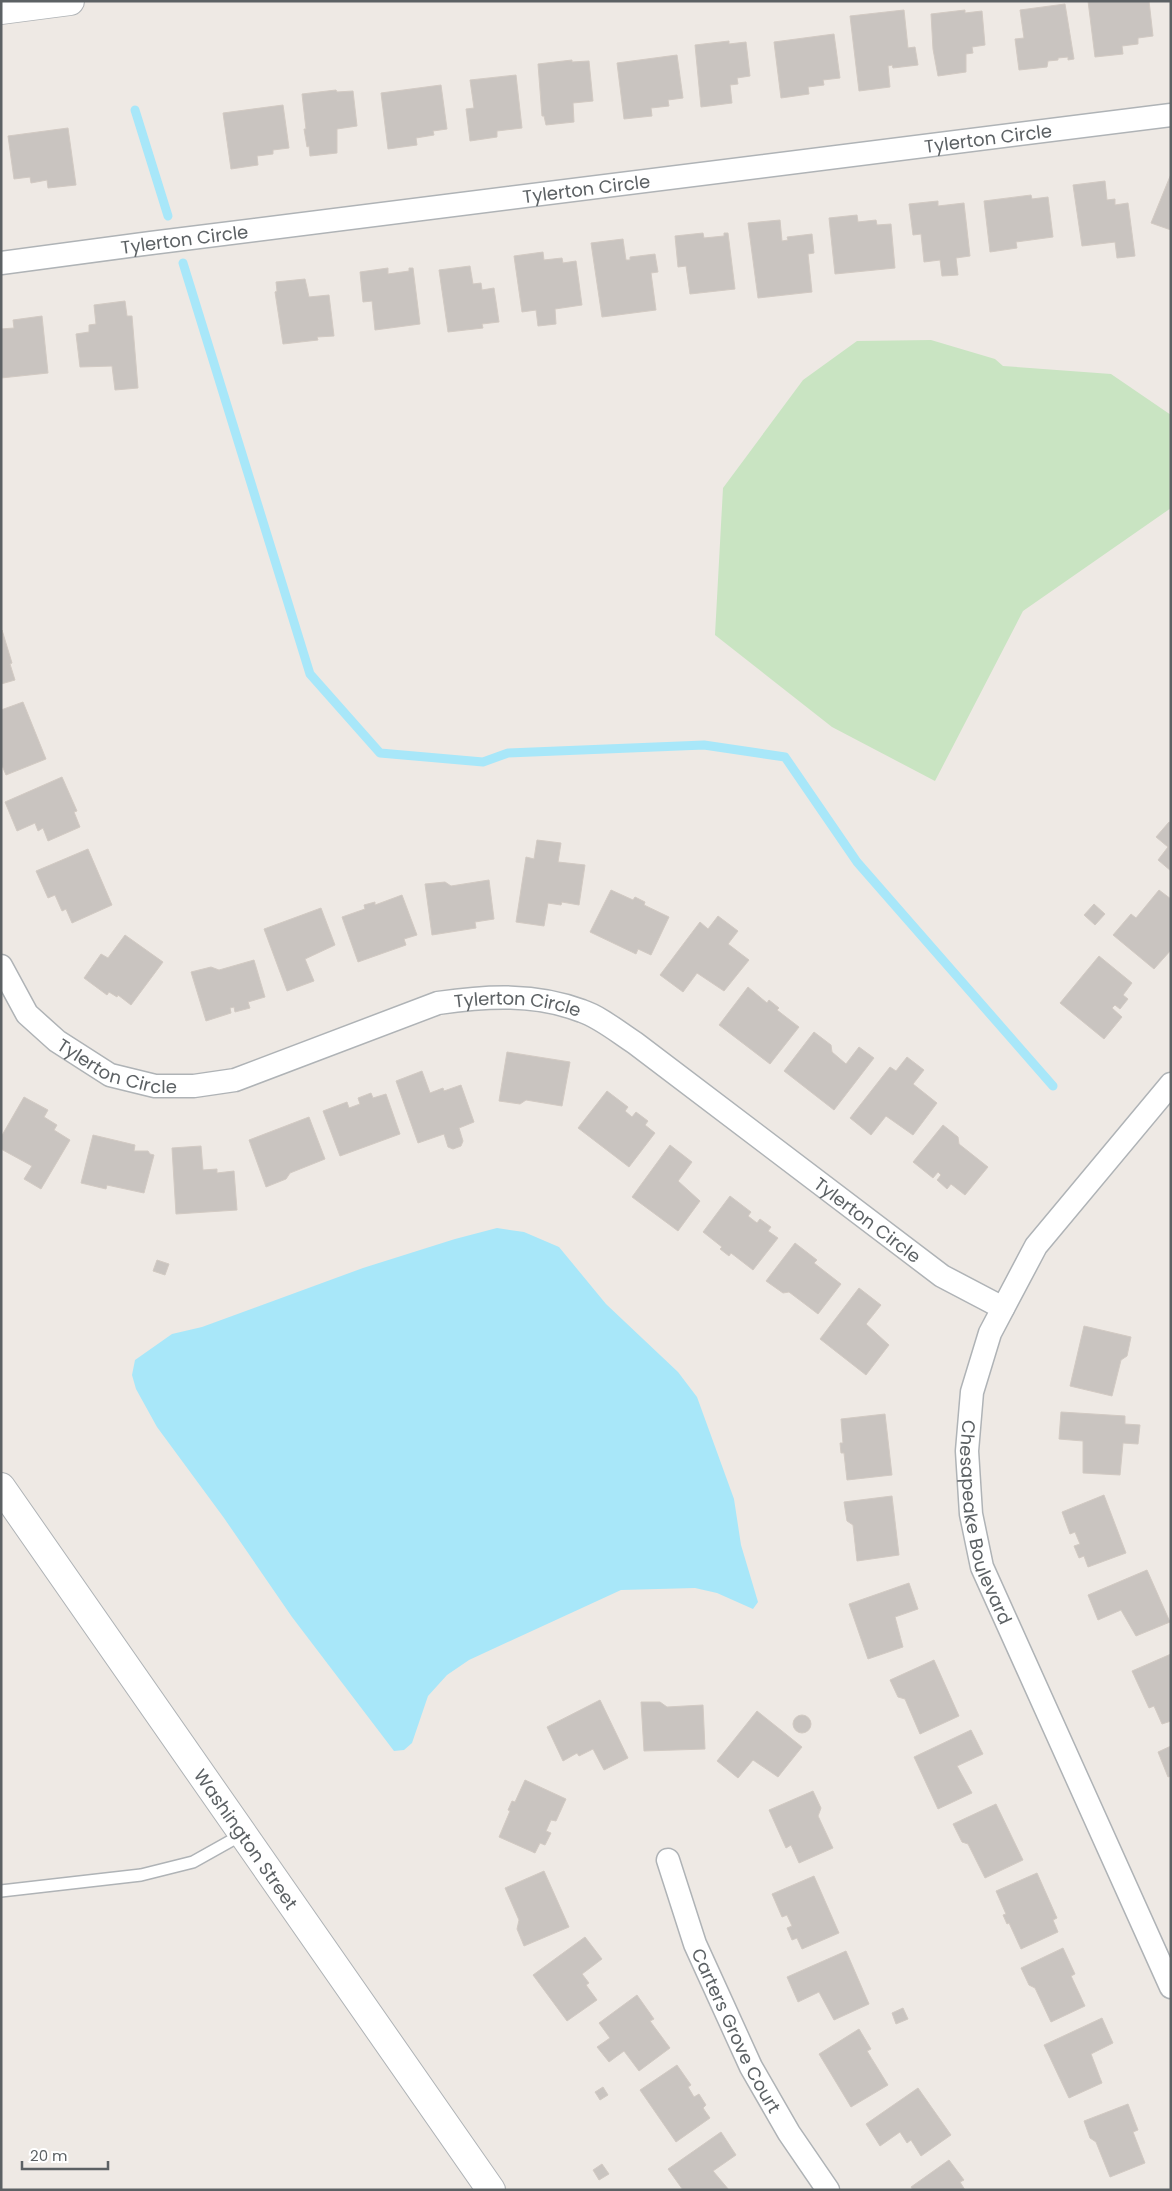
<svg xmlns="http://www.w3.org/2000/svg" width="1172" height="2191" viewBox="0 0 1172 2191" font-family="Poppins,sans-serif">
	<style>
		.green { fill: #c9e4c2 }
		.water { fill: #a8e7f9 }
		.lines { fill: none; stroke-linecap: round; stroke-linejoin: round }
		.stream { stroke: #a8e7f9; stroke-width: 9 }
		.building { fill: #c9c4c0; stroke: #d2cac3 }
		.lane-casing { stroke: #afb3b6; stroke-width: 14 }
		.street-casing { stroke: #afb3b6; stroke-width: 25 }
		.secondary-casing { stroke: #afb3b6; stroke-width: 30 }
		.lane { stroke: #fff; stroke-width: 11 }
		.street { stroke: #fff; stroke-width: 22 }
		.secondary { stroke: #fff; stroke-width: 28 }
		.labels { text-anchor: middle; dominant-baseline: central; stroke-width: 5; stroke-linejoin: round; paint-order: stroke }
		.street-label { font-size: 18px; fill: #5c6164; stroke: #fff }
	</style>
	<rect width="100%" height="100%" fill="#eee9e4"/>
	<path class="green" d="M 931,340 L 995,359 L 1003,366 L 1111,374 L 1171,415 L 1171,508 L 1023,611 L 935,781 L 832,727 L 715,635 L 723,488 L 803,380 L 857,341 Z"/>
	<path class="water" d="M 497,1228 L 524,1232 L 559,1247 L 606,1304 L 678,1372 L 697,1397 L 734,1499 L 741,1545 L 758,1602 L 753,1609 L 717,1593 L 695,1588 L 621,1590 L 469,1660 L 447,1675 L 428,1696 L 412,1743 L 404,1750 L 394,1751 L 292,1617 L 224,1518 L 157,1427 L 136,1389 L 132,1375 L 135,1360 L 172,1334 L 202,1327 L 363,1268 L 455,1239 Z"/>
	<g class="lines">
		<g class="stream">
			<path d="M 135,110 L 168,216"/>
			<path d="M 183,263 L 310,674 L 380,753 L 483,762 L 508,753 L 704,745 L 785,757 L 857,862 L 1053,1086"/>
		</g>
	</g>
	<g class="building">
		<path d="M 1088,1 L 1149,1 L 1153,36 L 1138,38 L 1138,44 L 1122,46 L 1123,54 L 1095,57 Z"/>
		<path d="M 1065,4 L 1074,59 L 1068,60 L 1068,57 L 1058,58 L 1058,60 L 1048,61 L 1047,67 L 1019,70 L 1015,39 L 1024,38 L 1020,10 Z"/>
		<path d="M 904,10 L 908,48 L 915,47 L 918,65 L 893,68 L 892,65 L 888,66 L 890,87 L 859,91 L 850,16 Z"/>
		<path d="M 965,10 L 965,13 L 982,11 L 985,45 L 972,47 L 973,53 L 966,54 L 966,72 L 938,76 L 933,49 L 931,14 Z"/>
		<path d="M 834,34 L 840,78 L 823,80 L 824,85 L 808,87 L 809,94 L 781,98 L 774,42 Z"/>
		<path d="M 729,41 L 729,44 L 746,42 L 750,76 L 737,78 L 738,84 L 730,85 L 732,103 L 701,107 L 695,45 Z"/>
		<path d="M 677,55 L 683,98 L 668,100 L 669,106 L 651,108 L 652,116 L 624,119 L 617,63 Z"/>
		<path d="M 572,60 L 572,62 L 589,61 L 593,101 L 573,103 L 574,122 L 546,125 L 544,116 L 542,116 L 538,64 Z"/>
		<path d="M 516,75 L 522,128 L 497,131 L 497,137 L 470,141 L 466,109 L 474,108 L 470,80 Z"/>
		<path d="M 441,85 L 447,129 L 433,131 L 434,135 L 416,138 L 417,145 L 388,149 L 381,93 Z"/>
		<path d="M 336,90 L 337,92 L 353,91 L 357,126 L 337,129 L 337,153 L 310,156 L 309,146 L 307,147 L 304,129 L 306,129 L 302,94 Z"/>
		<path d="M 283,105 L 289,148 L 273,150 L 273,154 L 257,156 L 258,165 L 231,169 L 223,113 Z"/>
		<path d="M 68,128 L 76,185 L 48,188 L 47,180 L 31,183 L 30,177 L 14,179 L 8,136 Z"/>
		<path d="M 1171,174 L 1171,230 L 1151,223 Z"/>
		<path d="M 1105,181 L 1107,200 L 1115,199 L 1115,205 L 1128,203 L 1135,256 L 1117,258 L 1115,242 L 1082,246 L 1073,185 Z"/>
		<path d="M 1031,195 L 1032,199 L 1048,197 L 1053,237 L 1016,242 L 1017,248 L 990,252 L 984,201 Z"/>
		<path d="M 938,201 L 938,206 L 964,203 L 970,256 L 956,258 L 958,275 L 942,276 L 940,260 L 924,262 L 921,234 L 913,235 L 909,204 Z"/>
		<path d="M 857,215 L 858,222 L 876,220 L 877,225 L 891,224 L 895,268 L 835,274 L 829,218 Z"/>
		<path d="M 780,220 L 782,241 L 788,240 L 787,237 L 812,234 L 814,253 L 808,254 L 812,292 L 758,298 L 748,223 Z"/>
		<path d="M 703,233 L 704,238 L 724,236 L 724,233 L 728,233 L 735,289 L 690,294 L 686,266 L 678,267 L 675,236 Z"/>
		<path d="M 623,239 L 626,260 L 630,260 L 630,257 L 655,254 L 658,272 L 651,273 L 656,310 L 602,317 L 591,243 Z"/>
		<path d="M 543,252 L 544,260 L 562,258 L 563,263 L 576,261 L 582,305 L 555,309 L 556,324 L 538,326 L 536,310 L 522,312 L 514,256 Z"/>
		<path d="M 470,266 L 473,284 L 481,283 L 482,290 L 494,288 L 499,322 L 482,324 L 483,328 L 448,332 L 439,270 Z"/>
		<path d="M 388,268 L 388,274 L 409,271 L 409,268 L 413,268 L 420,324 L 375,330 L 372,301 L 363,302 L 360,272 Z"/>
		<path d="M 305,279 L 309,297 L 329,295 L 334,336 L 317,337 L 318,340 L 283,344 L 275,292 L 277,291 L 276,282 Z"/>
		<path d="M 125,301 L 127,316 L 132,316 L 138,388 L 115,390 L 112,366 L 80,367 L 76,334 L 89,332 L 89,325 L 96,324 L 94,305 Z"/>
		<path d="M 42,316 L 48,373 L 1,378 L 1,329 L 14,328 L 13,320 Z"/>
		<path d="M 2,630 L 12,663 L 10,664 L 15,680 L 1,684 Z"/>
		<path d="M 23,702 L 46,759 L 6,775 L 1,763 L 1,710 Z"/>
		<path d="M 62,777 L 77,811 L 74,812 L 80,827 L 48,841 L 43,828 L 38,831 L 35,823 L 17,831 L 5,802 Z"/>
		<path d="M 1169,822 L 1171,823 L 1171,871 L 1158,860 L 1168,847 L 1156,837 Z"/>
		<path d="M 537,840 L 561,843 L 558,862 L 585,865 L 579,905 L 562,902 L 561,905 L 548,903 L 544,926 L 516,922 L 526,857 L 534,859 Z"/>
		<path d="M 88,849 L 112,905 L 72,923 L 66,909 L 62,911 L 55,895 L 48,898 L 36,871 Z"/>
		<path d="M 489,880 L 494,919 L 475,922 L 476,928 L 432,935 L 425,884 L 445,882 L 451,886 Z"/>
		<path d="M 611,890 L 633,900 L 635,897 L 645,902 L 644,905 L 669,917 L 651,955 L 638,949 L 636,954 L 590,932 Z"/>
		<path d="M 1159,890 L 1171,899 L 1171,950 L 1154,969 L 1113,935 L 1131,914 L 1136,918 Z"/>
		<path d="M 402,895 L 417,935 L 404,939 L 406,945 L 358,962 L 342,917 L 365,909 L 364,905 L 375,902 L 375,905 Z"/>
		<path d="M 1094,904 L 1105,914 L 1095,925 L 1084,915 Z"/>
		<path d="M 321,908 L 335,945 L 305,959 L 314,981 L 287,991 L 264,929 Z"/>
		<path d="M 718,916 L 738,931 L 728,944 L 749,960 L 724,991 L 697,973 L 683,992 L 660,975 L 700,922 L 708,929 Z"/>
		<path d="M 125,935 L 163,962 L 131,1005 L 118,995 L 117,997 L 109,992 L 107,995 L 84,978 L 101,954 L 108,958 Z"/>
		<path d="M 1099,956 L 1132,983 L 1123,995 L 1128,999 L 1120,1009 L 1115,1005 L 1112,1008 L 1122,1017 L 1104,1039 L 1060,1003 Z"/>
		<path d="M 254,960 L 265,997 L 248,1002 L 250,1008 L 235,1012 L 234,1007 L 230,1008 L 231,1013 L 206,1021 L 191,972 L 211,967 L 219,970 Z"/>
		<path d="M 748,987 L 767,1003 L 769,1000 L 779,1008 L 777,1010 L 799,1027 L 770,1064 L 719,1025 Z"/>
		<path d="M 814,1032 L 831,1045 L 832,1052 L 846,1064 L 859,1047 L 874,1058 L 834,1110 L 784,1071 Z"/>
		<path d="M 507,1052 L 570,1062 L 562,1106 L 526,1100 L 520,1104 L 499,1101 Z"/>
		<path d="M 907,1057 L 924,1070 L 913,1084 L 937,1103 L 913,1135 L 886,1116 L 871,1135 L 850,1118 L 890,1067 L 896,1071 Z"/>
		<path d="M 422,1071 L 430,1093 L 443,1088 L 444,1091 L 461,1085 L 474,1122 L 459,1128 L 463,1141 L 461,1146 L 453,1149 L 448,1147 L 444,1134 L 418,1143 L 396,1081 Z"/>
		<path d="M 607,1091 L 628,1107 L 625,1111 L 632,1117 L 636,1112 L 648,1121 L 645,1125 L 655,1133 L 629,1167 L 578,1128 Z"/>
		<path d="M 371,1093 L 373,1098 L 386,1094 L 400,1134 L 340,1156 L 323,1111 L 347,1102 L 349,1108 L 360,1104 L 358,1098 Z"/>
		<path d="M 24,1097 L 48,1110 L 44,1117 L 57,1125 L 54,1130 L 70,1140 L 41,1189 L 24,1179 L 32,1166 L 1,1149 L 1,1137 Z"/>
		<path d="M 309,1117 L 325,1159 L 290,1173 L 286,1179 L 266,1187 L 249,1140 Z"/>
		<path d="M 943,1125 L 958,1137 L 959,1144 L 988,1167 L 965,1195 L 951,1184 L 947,1189 L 937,1180 L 941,1175 L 938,1172 L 933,1178 L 913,1162 Z"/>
		<path d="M 93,1135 L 135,1145 L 134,1151 L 148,1151 L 150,1154 L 154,1155 L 144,1193 L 107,1185 L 106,1189 L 81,1183 Z"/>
		<path d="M 670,1145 L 692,1162 L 678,1181 L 700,1201 L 678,1231 L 632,1197 Z"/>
		<path d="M 201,1146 L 203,1170 L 217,1169 L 217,1173 L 234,1171 L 237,1210 L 176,1214 L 172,1148 Z"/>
		<path d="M 730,1196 L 751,1212 L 748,1216 L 757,1223 L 760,1219 L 771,1227 L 768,1231 L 778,1238 L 753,1270 L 731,1253 L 729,1256 L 720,1249 L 722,1247 L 703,1232 Z"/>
		<path d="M 795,1243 L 817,1260 L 814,1263 L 841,1284 L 818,1314 L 789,1292 L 783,1293 L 766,1281 Z"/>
		<path d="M 157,1260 L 169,1264 L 165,1275 L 153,1271 Z"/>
		<path d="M 859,1288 L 881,1305 L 866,1324 L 889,1345 L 866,1375 L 820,1339 Z"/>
		<path d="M 1084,1326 L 1131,1337 L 1127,1356 L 1121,1360 L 1112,1396 L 1070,1386 Z"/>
		<path d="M 1061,1412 L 1125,1416 L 1125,1424 L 1140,1425 L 1138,1444 L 1123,1443 L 1120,1475 L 1083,1473 L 1083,1441 L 1059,1439 Z"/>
		<path d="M 885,1414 L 892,1475 L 847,1480 L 844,1453 L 841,1453 L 840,1443 L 843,1443 L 841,1419 Z"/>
		<path d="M 1104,1495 L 1126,1553 L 1088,1567 L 1084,1556 L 1079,1558 L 1074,1546 L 1080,1544 L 1075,1532 L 1070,1534 L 1062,1512 Z"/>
		<path d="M 892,1496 L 899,1555 L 857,1561 L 853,1525 L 847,1521 L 844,1502 Z"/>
		<path d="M 1147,1570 L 1170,1622 L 1136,1636 L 1121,1610 L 1098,1620 L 1088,1595 Z"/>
		<path d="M 909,1583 L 918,1609 L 895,1617 L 903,1647 L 868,1659 L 849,1604 Z"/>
		<path d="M 1171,1654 L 1171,1721 L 1162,1724 L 1154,1706 L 1149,1708 L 1132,1671 Z"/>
		<path d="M 934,1660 L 959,1716 L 920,1734 L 905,1699 L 898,1697 L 890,1680 Z"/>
		<path d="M 600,1700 L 628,1758 L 604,1770 L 593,1749 L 579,1756 L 577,1753 L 563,1761 L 547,1727 Z"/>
		<path d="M 641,1702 L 660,1702 L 667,1707 L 703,1705 L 705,1749 L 644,1751 Z"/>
		<path d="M 757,1711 L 802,1747 L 778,1777 L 753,1760 L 738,1778 L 717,1761 Z"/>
		<circle cx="802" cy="1724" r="9"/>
		<path d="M 971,1730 L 983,1754 L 957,1766 L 972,1793 L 938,1809 L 914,1757 Z"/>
		<path d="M 1171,1746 L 1171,1776 L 1168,1777 L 1158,1752 Z"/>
		<path d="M 525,1780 L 566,1799 L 556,1821 L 551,1820 L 546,1831 L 551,1833 L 545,1845 L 540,1843 L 535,1853 L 499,1837 L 510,1811 L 508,1810 L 512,1801 L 515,1802 Z"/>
		<path d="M 813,1791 L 821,1808 L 818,1816 L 833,1848 L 799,1863 L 791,1845 L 786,1848 L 769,1810 Z"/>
		<path d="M 996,1804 L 1023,1860 L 985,1878 L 968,1844 L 962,1842 L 953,1824 Z"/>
		<path d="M 544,1871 L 569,1927 L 524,1946 L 517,1929 L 519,1920 L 505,1888 Z"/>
		<path d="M 1037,1873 L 1057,1918 L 1053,1920 L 1058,1932 L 1021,1949 L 1009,1923 L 1007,1924 L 1003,1915 L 1006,1914 L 996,1891 Z"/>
		<path d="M 814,1876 L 839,1933 L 802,1949 L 797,1938 L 792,1940 L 787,1928 L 792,1926 L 787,1915 L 782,1917 L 772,1894 Z"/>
		<path d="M 585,1937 L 602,1959 L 582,1974 L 589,1983 L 586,1985 L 597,2000 L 567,2021 L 533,1975 Z"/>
		<path d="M 1063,1948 L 1075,1974 L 1071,1976 L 1085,2006 L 1051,2022 L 1035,1988 L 1029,1985 L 1021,1968 Z"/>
		<path d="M 846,1951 L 869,2004 L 834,2020 L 819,1992 L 798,2002 L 787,1977 Z"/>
		<path d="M 637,1995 L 654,2019 L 650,2021 L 670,2048 L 639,2071 L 624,2051 L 609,2062 L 597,2047 L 610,2038 L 599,2023 Z"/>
		<path d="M 903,2008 L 908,2019 L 896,2024 L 892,2013 Z"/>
		<path d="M 1102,2018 L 1113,2043 L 1091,2054 L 1102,2083 L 1069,2098 L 1044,2045 Z"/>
		<path d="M 859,2029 L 871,2049 L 867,2051 L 888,2085 L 851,2107 L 819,2054 Z"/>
		<path d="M 677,2065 L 691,2085 L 688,2087 L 694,2097 L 699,2094 L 706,2105 L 703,2108 L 710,2118 L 676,2142 L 640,2090 Z"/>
		<path d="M 603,2087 L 608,2095 L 600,2100 L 595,2092 Z"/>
		<path d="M 918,2088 L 951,2135 L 921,2156 L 911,2140 L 907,2143 L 900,2132 L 880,2146 L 866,2124 Z"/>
		<path d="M 1128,2104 L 1138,2130 L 1133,2132 L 1145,2163 L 1110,2177 L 1096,2142 L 1090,2138 L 1084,2121 Z"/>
		<path d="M 721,2132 L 736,2155 L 713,2171 L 729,2190 L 683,2190 L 668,2169 Z"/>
		<path d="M 949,2160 L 964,2180 L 960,2182 L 965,2190 L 913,2190 L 911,2187 Z"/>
		<path d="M 602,2164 L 609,2174 L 599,2180 L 593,2170 Z"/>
	</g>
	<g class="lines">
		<defs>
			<path id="lane" d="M 1,1891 L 141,1875 L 193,1862 L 243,1834"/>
			<g id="street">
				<path id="s1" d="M 1,263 L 151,243 L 1171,115"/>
				<path id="s2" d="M 1,966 L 27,1014 L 57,1041 L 110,1075 L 155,1086 L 194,1086 L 235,1080 L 438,1003 C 487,996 535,993 582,1011 C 600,1017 618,1032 635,1043 L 942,1276 L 1003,1308"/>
				<path id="s3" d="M 1171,1084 L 1036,1246 L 990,1333 L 972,1392 L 967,1451 L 971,1514 L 982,1567 L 1171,1987"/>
				<path id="s4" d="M 668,1860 L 695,1944 L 751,2067 L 789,2133 L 828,2190"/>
			</g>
			<g id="secondary">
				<path d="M 1,10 L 70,1"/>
				<path id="s5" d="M 1,1487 L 491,2190"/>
			</g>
		</defs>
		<use href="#lane" class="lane-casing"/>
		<use href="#street" class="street-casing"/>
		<use href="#secondary" class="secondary-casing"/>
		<use href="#lane" class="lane"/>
		<use href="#street" class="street"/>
		<use href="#secondary" class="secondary"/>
	</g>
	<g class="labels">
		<g class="street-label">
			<text stroke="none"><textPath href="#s1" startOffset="995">Tylerton Circle</textPath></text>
			<text stroke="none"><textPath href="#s1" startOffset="590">Tylerton Circle</textPath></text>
			<text stroke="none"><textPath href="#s1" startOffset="185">Tylerton Circle</textPath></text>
			<text stroke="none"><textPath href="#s2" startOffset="582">Tylerton Circle</textPath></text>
			<text stroke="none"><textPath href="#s2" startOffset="162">Tylerton Circle</textPath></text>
			<text stroke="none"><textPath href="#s2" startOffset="1002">Tylerton Circle</textPath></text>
			<text stroke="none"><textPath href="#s3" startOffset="504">Chesapeake Boulevard</textPath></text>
			<text stroke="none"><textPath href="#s5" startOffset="429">Washington Street</textPath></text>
			<text stroke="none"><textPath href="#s4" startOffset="184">Carters Grove Court</textPath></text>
		</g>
	</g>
	<rect width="1172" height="2191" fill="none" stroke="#5c6164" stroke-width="5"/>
	<path d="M22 2161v8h86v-8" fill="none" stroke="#5c6164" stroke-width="2.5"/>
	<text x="30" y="2161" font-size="15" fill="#5c6164" stroke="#ffffff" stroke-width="4" paint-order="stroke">20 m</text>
</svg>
